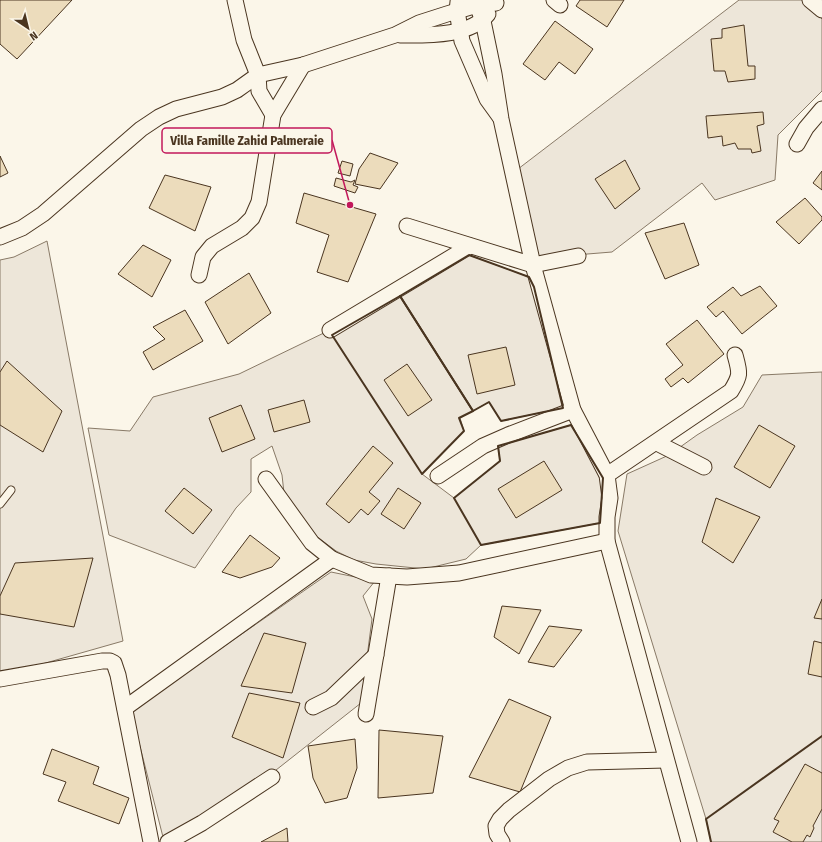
<svg xmlns="http://www.w3.org/2000/svg" width="822" height="842" viewBox="0 0 822 842" font-family="'Fira Sans Condensed',sans-serif">
	<style>
		.green { fill: #ede6d9; stroke: #887966 }
		.building { fill: #ecdcbc; stroke: #4a3520 }
		.lines { fill: none; stroke-linecap: round; stroke-linejoin: round }
		.lane-casing { stroke: #4a3520; stroke-width: 9 }
		.street-casing { stroke: #4a3520; stroke-width: 17 }
		.lane { stroke: #fbf6e9; stroke-width: 7 }
		.street { stroke: #fbf6e9; stroke-width: 15 }
		.wall { stroke: #4a3520; stroke-width: 2 }
		.leader { fill: none; stroke: #c2185b; stroke-width: 1.5 }
		.callout-dot { fill: #c2185b; stroke: #fbf6e9; stroke-width: 1.5 }
		.callout { fill: #fbf6e9; stroke: #c2185b; stroke-width: 1.5 }
		.callout-label { font-size: 13px; text-anchor: middle; font-weight: bold; fill: #4a3520 }
	</style>
	<rect width="100%" height="100%" fill="#fbf6e9"/>
	<g class="green">
		<path d="M 739,0 L 804,0 L 822,19 L 822,91 L 778,135 L 775,180 L 715,200 L 702,183 L 612,252 L 538,258 L 518,169 Z"/>
		<path d="M 47,241 L 123,641 L 0,676 L 0,260 L 14,257 Z"/>
		<path d="M 469,255 L 529,277 L 534,287 L 563,408 L 501,421 L 489,402 L 460,418 L 464,431 L 422,474 L 454,498 L 500,461 L 498,446 L 571,425 L 603,478 L 600,523 L 481,545 L 466,559 L 425,569 L 376,564 L 354,560 L 336,551 L 316,536 L 284,493 L 282,475 L 272,446 L 251,459 L 251,492 L 236,508 L 195,568 L 109,535 L 88,428 L 130,431 L 153,397 L 239,374 L 330,330 Z"/>
		<path d="M 822,372 L 822,842 L 711,842 L 706,819 L 618,531 L 627,474 L 669,455 L 697,435 L 743,407 L 762,375 Z"/>
		<path d="M 331,572 L 375,581 L 363,596 L 372,619 L 361,703 L 271,774 L 164,841 L 131,711 Z"/>
	</g>
	<g class="building">
		<path d="M 0,0 L 72,0 L 17,59 L 0,44 Z"/>
		<path d="M 580,0 L 624,0 L 607,27 L 576,6 Z"/>
		<path d="M 555,21 L 593,49 L 575,74 L 559,62 L 545,80 L 523,64 Z"/>
		<path d="M 744,25 L 748,66 L 755,66 L 755,79 L 728,82 L 725,71 L 714,71 L 711,39 L 722,38 L 722,29 Z"/>
		<path d="M 763,112 L 764,124 L 757,126 L 761,151 L 752,153 L 751,149 L 738,149 L 735,143 L 723,146 L 722,136 L 708,138 L 706,116 Z"/>
		<path d="M 370,153 L 398,163 L 380,189 L 355,184 L 359,169 Z"/>
		<path d="M 0,156 L 8,173 L 0,177 Z"/>
		<path d="M 625,160 L 640,189 L 615,209 L 595,179 Z"/>
		<path d="M 342,161 L 353,164 L 350,176 L 338,173 Z"/>
		<path d="M 822,171 L 822,190 L 813,183 Z"/>
		<path d="M 165,175 L 211,187 L 195,231 L 149,208 Z"/>
		<path d="M 336,178 L 351,182 L 355,180 L 353,185 L 358,187 L 355,193 L 334,186 Z"/>
		<path d="M 304,193 L 376,214 L 348,282 L 317,272 L 329,235 L 296,223 Z"/>
		<path d="M 805,198 L 822,217 L 822,220 L 799,244 L 776,222 Z"/>
		<path d="M 684,223 L 699,265 L 665,279 L 645,233 Z"/>
		<path d="M 143,245 L 171,260 L 152,297 L 118,274 Z"/>
		<path d="M 249,273 L 271,313 L 228,344 L 205,302 Z"/>
		<path d="M 760,286 L 777,306 L 742,334 L 723,311 L 716,317 L 707,307 L 733,287 L 741,296 Z"/>
		<path d="M 185,310 L 203,341 L 153,370 L 143,352 L 165,339 L 153,327 Z"/>
		<path d="M 697,320 L 724,354 L 688,383 L 683,378 L 671,387 L 665,379 L 683,365 L 666,344 Z"/>
		<path d="M 506,347 L 515,385 L 477,394 L 468,355 Z"/>
		<path d="M 7,361 L 62,411 L 43,452 L 0,425 L 0,372 Z"/>
		<path d="M 407,364 L 432,400 L 408,416 L 384,380 Z"/>
		<path d="M 304,400 L 310,422 L 274,432 L 268,410 Z"/>
		<path d="M 241,405 L 255,439 L 222,452 L 209,418 Z"/>
		<path d="M 759,425 L 795,446 L 770,488 L 734,467 Z"/>
		<path d="M 373,446 L 393,463 L 369,492 L 380,501 L 368,515 L 361,509 L 349,523 L 326,504 Z"/>
		<path d="M 544,461 L 562,490 L 516,518 L 498,489 Z"/>
		<path d="M 184,488 L 212,510 L 193,534 L 165,511 Z"/>
		<path d="M 398,488 L 421,503 L 404,529 L 381,514 Z"/>
		<path d="M 716,498 L 760,517 L 733,563 L 702,542 Z"/>
		<path d="M 250,535 L 280,558 L 272,567 L 240,578 L 222,572 Z"/>
		<path d="M 93,558 L 74,627 L 0,614 L 0,596 L 15,563 Z"/>
		<path d="M 822,599 L 822,619 L 814,618 Z"/>
		<path d="M 502,606 L 541,610 L 519,654 L 494,637 Z"/>
		<path d="M 549,626 L 582,630 L 554,667 L 528,662 Z"/>
		<path d="M 264,633 L 306,643 L 292,693 L 241,686 Z"/>
		<path d="M 814,641 L 822,643 L 822,677 L 808,674 Z"/>
		<path d="M 249,693 L 300,703 L 283,758 L 232,737 Z"/>
		<path d="M 509,699 L 551,717 L 520,792 L 469,777 Z"/>
		<path d="M 379,730 L 443,736 L 433,793 L 378,798 Z"/>
		<path d="M 355,739 L 357,768 L 347,798 L 325,803 L 313,778 L 308,746 Z"/>
		<path d="M 52,749 L 99,767 L 93,784 L 129,798 L 119,824 L 58,801 L 66,782 L 43,774 Z"/>
		<path d="M 805,764 L 822,773 L 822,809 L 813,826 L 814,828 L 810,837 L 807,835 L 803,842 L 792,842 L 773,832 L 779,821 L 774,819 Z"/>
		<path d="M 287,828 L 288,842 L 261,842 Z"/>
	</g>
	<g class="lines">
		<defs>
			<path id="lane" d="M 0,504 L 11,490"/>
			<g id="street">
				<path d="M 235,0 L 244,40 L 258,75 L 259,91 L 273,115"/>
				<path d="M 470,0 L 477,5 L 483,21 L 494,74 L 501,119 L 533,265 L 573,410 L 607,475 L 610,498 L 607,517 L 607,541 L 689,842"/>
				<path d="M 554,0 L 560,5"/>
				<path d="M 810,0 L 822,10"/>
				<path d="M 458,2 L 457,11 L 462,41 L 487,99 L 500,117"/>
				<path d="M 400,35 C 426,35 470,37 488,14"/>
				<path d="M 797,144 L 806,128 L 822,109"/>
				<path d="M 407,226 L 533,265 L 578,256"/>
				<path d="M 0,237 L 22,228 L 43,214 L 141,129 L 159,117 L 176,109 L 222,97 L 237,90 L 258,75 L 303,65 L 395,35 L 419,23 L 447,14 L 477,5 L 496,3"/>
				<path d="M 199,275 L 203,257 L 212,246 L 242,228 L 252,218 L 259,202 L 273,115 L 303,65"/>
				<path d="M 330,330 L 470,246"/>
				<path d="M 657,443 L 704,467"/>
				<path d="M 607,475 L 731,391 C 741,375 740,373 735,355"/>
				<path d="M 438,476 L 483,446 L 508,435 L 573,410"/>
				<path d="M 266,479 L 312,543 L 332,559 L 371,575 L 407,577 L 459,573 L 607,541"/>
				<path d="M 0,679 L 102,661 L 110,661 L 114,663 L 118,675 L 151,842"/>
				<path d="M 313,707 L 331,698 L 376,655"/>
				<path d="M 125,708 L 332,559"/>
				<path d="M 366,714 L 389,576"/>
				<path d="M 168,842 L 202,823 L 272,777"/>
				<path d="M 502,842 L 497,834 L 496,826 L 500,819 L 509,810 L 549,779 L 568,768 L 587,762 L 666,760"/>
			</g>
		</defs>
		<use href="#lane" class="lane-casing"/>
		<use href="#street" class="street-casing"/>
		<use href="#lane" class="lane"/>
		<use href="#street" class="street"/>
		<g class="wall">
			<path d="M 469,255 L 529,277 L 534,287 L 563,408 L 501,421 L 489,402 L 473,411 L 400,296 Z"/>
			<path d="M 400,296 L 473,411 L 459,418 L 464,431 L 422,474 L 332,335 Z"/>
			<path d="M 571,425 L 603,478 L 600,523 L 481,545 L 454,498 L 500,461 L 498,446 Z"/>
			<path d="M 711,842 L 706,819 L 822,736"/>
		</g>
	</g>
	<path class="leader" d="M350 205L332 140"/>
	<circle class="callout-dot" cx="350" cy="205" r="4"/>
	<rect class="callout" x="162" y="128" width="170" height="25" rx="4"/>
	<g class="callout-label">
		<text x="247" y="145">Villa Famille Zahid Palmeraie</text>
	</g>
	<g transform="translate(28 28) rotate(145)" stroke="#fbf6e9" stroke-width="3" paint-order="stroke">
	<path d="M0-3L7 15L0 10L-7 15Z" fill="#4a3520"/>
	<text y="-6" font-size="11" font-weight="bold" text-anchor="middle" fill="#4a3520">N</text>
	</g>
</svg>
